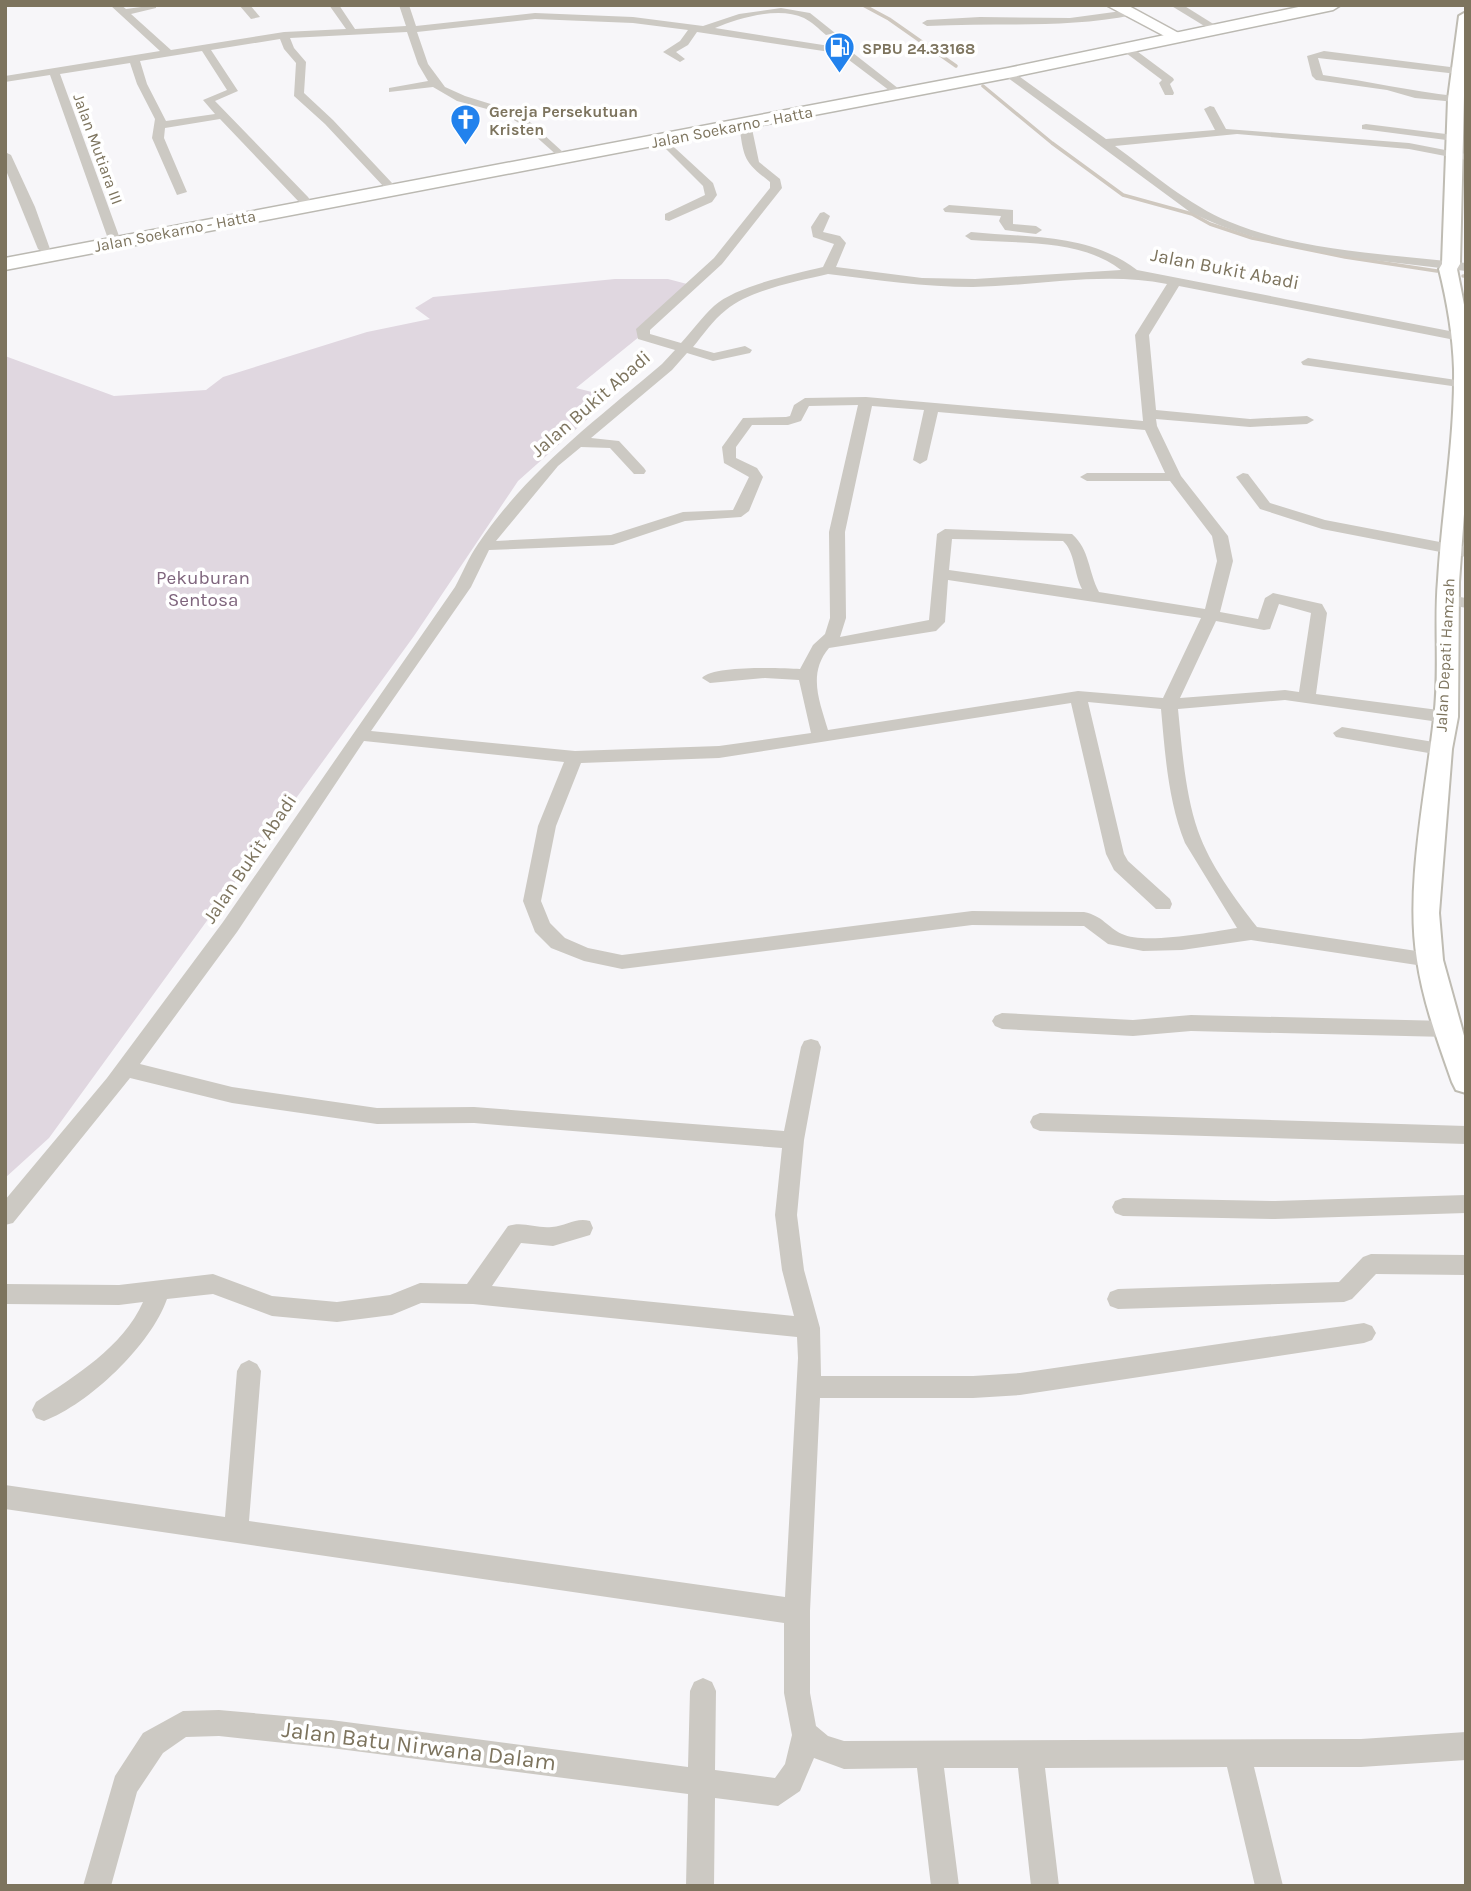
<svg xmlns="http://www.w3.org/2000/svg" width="1471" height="1891" viewBox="0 0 1471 1891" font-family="Karla,sans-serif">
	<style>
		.green { fill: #e0d7e0 }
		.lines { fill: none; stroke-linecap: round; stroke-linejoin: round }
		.stream { stroke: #cfc8bf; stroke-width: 3.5 }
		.secondary-casing { stroke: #bfbcb3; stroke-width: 4 }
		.primary-casing { stroke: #bebbb4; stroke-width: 3 }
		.trunk-casing { stroke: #bbb9b2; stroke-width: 3 }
		.minor { fill: #ccc9c3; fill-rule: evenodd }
		.secondary { fill: #fff; fill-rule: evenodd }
		.primary { fill: #fff; fill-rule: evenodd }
		.trunk { fill: #fff; fill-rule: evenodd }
		.labels { text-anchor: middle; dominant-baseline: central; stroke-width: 7; stroke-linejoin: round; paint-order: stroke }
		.far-poi-label { font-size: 16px; font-weight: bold; fill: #7d745e; stroke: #fff; text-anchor: start }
		.far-street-label { font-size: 16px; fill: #7d745e; stroke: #fff }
		.street-label { font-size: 19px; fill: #7d745e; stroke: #fff }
		.park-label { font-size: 19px; fill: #7f657d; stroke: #fff }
		.near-street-label { font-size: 23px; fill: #7d745e; stroke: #fff }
	</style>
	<rect width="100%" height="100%" fill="#f7f6f9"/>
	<path class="green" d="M 615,279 L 668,279 L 687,284 L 650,328 L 576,388 L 612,397 L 518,481 L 414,636 L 49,1138 L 5,1178 L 5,356 L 114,396 L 206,390 L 223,377 L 367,332 L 430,319 L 415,308 L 433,297 Z"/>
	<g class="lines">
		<g class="stream">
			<path d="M 863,5 L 889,19 L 956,66"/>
			<path d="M 983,86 L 1052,143 L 1123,195 L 1192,214 L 1210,224 L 1252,238 L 1345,257 L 1437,271"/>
			<path d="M 1463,276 L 1466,276"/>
		</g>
		<defs>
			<path id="secondary" d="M 1466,12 L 1460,264 L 1457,269 L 1466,315 L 1466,487 L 1459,582 L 1458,717 L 1452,749 L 1439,913 L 1443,960 L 1466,1043 L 1466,1093 L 1456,1090 L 1452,1082 C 1438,1042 1423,1002 1417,960 C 1405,887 1426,791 1434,718 C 1440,672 1434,625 1438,580 C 1442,510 1455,439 1454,369 C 1453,335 1447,301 1439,269 L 1442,264 L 1448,99 L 1459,16 Z"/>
			<path id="primary" d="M 1106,5 L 1127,5 L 1186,37 L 1184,40 L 1172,40 Z"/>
			<path id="trunk" d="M 1308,5 L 1341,5 L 1333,10 L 1008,78 L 5,270 L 5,258 L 1008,68 Z"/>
		</defs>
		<use href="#secondary" class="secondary-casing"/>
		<use href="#primary" class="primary-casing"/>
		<use href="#trunk" class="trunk-casing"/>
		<g class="minor">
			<path d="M 110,5 L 121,5 L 126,9 L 156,5 L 156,8 L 131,14 L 171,50 L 284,32 L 346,29 L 329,5 L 339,5 L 355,29 L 406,26 L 399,5 L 409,5 L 416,26 L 535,13 L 633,17 L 703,26 L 739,14 L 781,8 L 810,13 L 835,33 L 826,35 C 819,29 812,22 804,18 C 779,6 739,18 715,28 L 836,47 L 853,53 L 899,89 L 890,91 L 845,57 L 830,52 L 697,32 L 688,45 L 676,52 L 685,59 L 680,62 L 663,52 L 680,41 L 688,30 L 633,23 L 535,19 L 417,32 L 428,64 L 445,87 L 465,96 L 520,113 L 564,153 L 564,157 L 560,158 L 524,126 L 502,113 L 457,101 L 433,87 L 389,92 L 389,88 L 428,81 L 418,64 L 407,32 L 290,38 L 294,48 L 306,62 L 304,93 L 333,120 L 392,183 L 394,185 L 388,189 L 384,187 L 325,124 L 294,96 L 296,63 L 284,49 L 280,39 L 211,50 L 238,91 L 215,101 L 308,197 L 310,200 L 304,204 L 300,203 L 220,119 L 165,128 L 164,138 L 187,192 L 177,195 L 152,138 L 155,119 L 137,84 L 130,63 L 60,74 L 119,236 L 113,240 L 107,236 L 50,75 L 5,82 L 5,76 L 160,51 ZM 202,51 L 227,90 L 203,100 L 215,114 L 166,121 L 147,84 L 140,61 Z"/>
			<path d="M 239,5 L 250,5 L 260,17 L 251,19 Z"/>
			<path d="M 1170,5 L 1183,5 L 1215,25 L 1206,27 Z"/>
			<path d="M 1296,5 L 1306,5 L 1306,6 L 1301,9 Z"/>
			<path d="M 1129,10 L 1134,13 L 1133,15 C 1065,29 995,22 927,26 L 922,23 L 927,20 L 980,17 L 1070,18 Z"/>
			<path d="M 1122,46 L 1130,46 L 1173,78 L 1174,80 L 1170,84 L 1174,93 L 1173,95 L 1165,95 L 1159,83 L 1162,80 L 1122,50 Z"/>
			<path d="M 1324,51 L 1466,69 L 1466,75 L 1318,58 L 1323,75 C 1367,81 1411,91 1455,96 L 1460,99 L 1455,102 L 1415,98 L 1387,90 L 1316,80 L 1312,76 L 1307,56 Z"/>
			<path d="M 1004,71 L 1012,71 L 1106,139 L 1215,130 L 1204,109 L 1210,106 L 1214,107 L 1226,129 L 1409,143 L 1466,154 L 1466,160 L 1409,149 L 1237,134 L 1115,146 C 1151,172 1188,205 1230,222 C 1303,252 1388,254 1466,263 L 1466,271 C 1372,259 1276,255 1190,212 L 1004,75 Z"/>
			<path d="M 745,121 L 751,124 L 759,162 L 780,179 L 782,188 L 722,264 L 650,330 L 650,334 L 681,343 C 692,331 702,317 714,306 C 736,286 794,274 823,267 L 834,244 L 813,237 L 811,227 L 820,213 L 824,212 L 830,216 L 823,232 L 840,236 L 846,243 L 836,267 L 922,278 L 975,279 L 1121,270 C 1079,238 1021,244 971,240 L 965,236 L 971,232 C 1029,238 1088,233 1137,270 L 1465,334 L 1465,340 L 1460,341 L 1179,286 L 1149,335 L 1156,410 L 1250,419 L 1307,416 L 1314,420 L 1307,424 L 1250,427 L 1156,419 L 1157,426 L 1181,476 L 1228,536 L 1233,561 L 1220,612 L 1258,619 L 1265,598 L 1273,593 L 1322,604 L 1327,613 L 1316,694 L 1446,711 L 1455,717 L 1446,723 L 1285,700 L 1178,709 C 1182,749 1185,793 1198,831 C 1210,865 1235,899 1257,927 L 1430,953 L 1437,955 L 1440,960 L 1437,965 L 1430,967 L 1251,940 L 1182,950 L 1143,951 L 1108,944 L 1084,926 L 972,925 L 622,969 L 584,961 L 551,948 L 535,932 L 523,901 L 538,826 L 564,762 L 364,741 L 237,932 L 140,1064 L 232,1087 L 377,1108 L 474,1107 L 784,1131 L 801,1047 L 804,1041 L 811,1039 L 818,1041 L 821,1047 L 804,1140 L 797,1215 L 804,1270 L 820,1328 L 821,1376 L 973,1376 L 1020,1373 L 1364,1323 L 1372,1326 L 1376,1333 L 1372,1340 L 1364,1343 L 1020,1395 L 973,1398 L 820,1398 L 810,1611 L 810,1693 L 816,1726 L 828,1736 L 844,1741 L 1361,1739 L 1466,1732 L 1466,1760 L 1361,1767 L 1254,1767 L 1283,1886 L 1255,1886 L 1227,1767 L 1045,1768 L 1059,1886 L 1031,1886 L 1018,1768 L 944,1768 L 959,1886 L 931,1886 L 917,1768 L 844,1769 L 814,1758 L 800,1791 L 778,1806 L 715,1798 L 714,1886 L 686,1886 L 688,1794 L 331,1748 L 219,1736 L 186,1737 L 163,1753 L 137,1792 L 111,1886 L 83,1886 L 115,1776 L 143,1733 L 183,1711 L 219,1710 L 331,1720 L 688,1767 L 690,1691 L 694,1682 L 703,1678 L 712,1682 L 716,1691 L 715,1770 L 775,1778 L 785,1764 L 792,1735 L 784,1693 L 784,1623 L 5,1509 L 5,1485 L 225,1517 L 237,1371 L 241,1364 L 249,1360 L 257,1364 L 261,1371 L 249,1521 L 785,1597 L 798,1358 L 797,1337 L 473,1304 L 421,1303 L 392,1315 L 337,1322 L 272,1316 L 213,1294 L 167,1299 C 151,1345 89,1404 44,1421 L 36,1418 L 32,1410 L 36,1402 C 75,1376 123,1347 143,1302 L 119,1305 L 5,1304 L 5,1284 L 119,1285 L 213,1274 L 272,1296 L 337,1302 L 390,1295 L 420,1283 L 467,1284 L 508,1226 C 523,1221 537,1229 552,1227 C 566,1226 576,1217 590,1221 L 593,1228 L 590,1235 L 553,1246 L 521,1243 L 492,1286 L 794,1316 L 782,1270 L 775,1215 L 782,1148 L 474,1123 L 377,1124 L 232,1103 L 130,1078 L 13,1223 L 5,1225 L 5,1200 L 107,1078 L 223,922 L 455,587 C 463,572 469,557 478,544 C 527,471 596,420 662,364 L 675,350 L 638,339 L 636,329 L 714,258 L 770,188 L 770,182 C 743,161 744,158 739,124 ZM 828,274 C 877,280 924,287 973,287 C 1038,286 1103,271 1167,284 L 1135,335 L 1143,421 L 866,397 L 805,398 L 794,405 L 790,416 L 786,417 L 743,418 L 722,447 L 724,463 L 749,477 L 733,510 L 683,512 L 611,535 L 496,541 L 558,466 L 581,447 L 610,448 L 634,474 L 644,474 L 646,471 L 644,468 L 619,441 L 591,438 L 672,370 L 687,353 L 713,361 L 750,353 L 752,350 L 745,346 L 714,353 L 693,347 C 703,335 713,320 726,310 C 750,290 798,281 828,274 ZM 858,405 L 829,532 L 830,618 L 825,634 L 813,645 L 800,669 C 781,668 713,665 702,678 L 710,683 L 765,678 L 799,680 L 811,733 L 719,746 L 575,751 L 371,731 L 471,587 L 489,550 L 613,545 L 685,521 L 741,517 L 749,511 L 763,477 L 757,468 L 736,458 L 736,447 L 752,425 L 788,425 L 801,421 L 809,406 ZM 872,406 L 924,410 L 913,460 L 920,464 L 927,460 L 938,412 L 1145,430 L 1165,473 L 1087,473 L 1080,477 L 1087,481 L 1170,481 L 1212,536 L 1217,561 L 1205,609 L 1099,592 C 1088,571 1090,550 1072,534 L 945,529 L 937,534 L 929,620 L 840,637 L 846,618 L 845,532 ZM 952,539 L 1063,541 C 1075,552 1074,574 1082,589 L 949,570 ZM 948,580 L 1201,618 L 1163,698 L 1078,691 L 828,730 C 820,702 807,674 829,648 L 936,631 L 945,622 ZM 1279,604 L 1311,613 L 1299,692 L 1285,690 L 1180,698 L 1216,621 L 1264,630 L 1270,629 ZM 1088,702 L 1161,709 C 1165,753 1168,801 1185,843 L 1237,928 C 1211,932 1144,945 1122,934 C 1107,927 1103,916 1084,912 L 972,911 L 622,955 L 588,948 L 565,938 L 550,923 L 541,901 L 556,826 L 581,763 L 719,758 L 1071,703 L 1106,854 L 1114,870 L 1156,909 L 1170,909 L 1172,904 L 1170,899 L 1128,861 L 1124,854 Z"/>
			<path d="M 1366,124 L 1454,135 L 1460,138 L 1454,141 L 1362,129 L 1362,125 Z"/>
			<path d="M 663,137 L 713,183 L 717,195 L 712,202 L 669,221 L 665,220 L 665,214 L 705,195 L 703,186 L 657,140 Z"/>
			<path d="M 5,152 L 11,155 L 35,207 L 50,249 L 48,252 L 44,253 L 38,249 L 5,168 Z"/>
			<path d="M 949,205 L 1013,210 L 1013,224 L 1036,226 L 1042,230 L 1036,234 L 1005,230 L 999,221 L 1001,216 L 945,212 L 943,209 Z"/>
			<path d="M 1308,358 L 1463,381 L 1466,382 L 1466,388 L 1303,365 L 1301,362 Z"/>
			<path d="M 1243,473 L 1248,474 L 1270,503 L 1325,520 L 1466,547 L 1466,557 L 1322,529 L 1260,509 L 1236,477 Z"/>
			<path d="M 1449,595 L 1466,598 L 1466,608 L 1443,603 L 1441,600 Z"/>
			<path d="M 1342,727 L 1440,743 L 1449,749 L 1440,755 L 1336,737 L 1333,733 Z"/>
			<path d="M 1002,1013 L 1133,1020 L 1191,1015 L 1447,1021 L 1454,1024 L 1457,1029 L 1454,1034 L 1447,1037 L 1191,1031 L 1133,1036 L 1002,1029 L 995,1026 L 992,1021 L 995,1016 Z"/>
			<path d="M 1040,1113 L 1466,1126 L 1466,1144 L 1040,1131 L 1033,1128 L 1030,1122 L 1033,1116 Z"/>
			<path d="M 1466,1195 L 1466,1213 L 1275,1219 L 1123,1216 L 1115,1213 L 1112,1207 L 1115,1201 L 1123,1198 L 1275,1201 Z"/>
			<path d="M 1371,1254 L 1466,1255 L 1466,1275 L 1376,1274 L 1352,1299 L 1344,1302 L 1118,1309 L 1110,1306 L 1107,1299 L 1110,1292 L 1118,1289 L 1339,1282 L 1363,1257 Z"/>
		</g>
		<use href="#secondary" class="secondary"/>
		<use href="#primary" class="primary"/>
		<use href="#trunk" class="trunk"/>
	</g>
	<defs>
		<symbol id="fuel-pin" viewBox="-11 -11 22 30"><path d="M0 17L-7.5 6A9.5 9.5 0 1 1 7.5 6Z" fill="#2282ed" stroke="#fff"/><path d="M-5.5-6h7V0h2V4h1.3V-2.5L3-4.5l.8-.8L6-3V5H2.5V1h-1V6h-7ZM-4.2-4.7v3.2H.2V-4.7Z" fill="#fff"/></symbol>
		<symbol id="church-pin" viewBox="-11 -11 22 30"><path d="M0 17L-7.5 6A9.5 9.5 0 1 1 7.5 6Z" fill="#2282ed" stroke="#fff"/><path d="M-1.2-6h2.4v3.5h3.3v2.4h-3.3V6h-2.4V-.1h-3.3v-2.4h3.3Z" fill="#fff"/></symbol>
	</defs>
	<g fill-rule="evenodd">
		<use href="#fuel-pin" x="822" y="30" width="35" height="47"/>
		<use href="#church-pin" x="448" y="102" width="35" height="47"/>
	</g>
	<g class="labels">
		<g class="far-poi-label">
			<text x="862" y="48">SPBU 24.33168</text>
			<text x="489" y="111">Gereja Persekutuan<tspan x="489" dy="18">Kristen</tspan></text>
		</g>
		<g class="far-street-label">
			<text transform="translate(732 127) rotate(-11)">Jalan Soekarno - Hatta</text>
			<text transform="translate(98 149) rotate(70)">Jalan Mutiara III</text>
			<text transform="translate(175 231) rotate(-11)">Jalan Soekarno - Hatta</text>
			<text transform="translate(1445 655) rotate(-87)">Jalan Depati Hamzah</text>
		</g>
		<g class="street-label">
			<text transform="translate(1225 269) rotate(11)">Jalan Bukit Abadi</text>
			<text transform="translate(591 404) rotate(-41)">Jalan Bukit Abadi</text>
			<text transform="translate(250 859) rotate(-56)">Jalan Bukit Abadi</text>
		</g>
		<g class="park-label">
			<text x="203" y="578">Pekuburan<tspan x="203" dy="22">Sentosa</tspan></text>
		</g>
		<g class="near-street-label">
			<text transform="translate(419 1746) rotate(7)">Jalan Batu Nirwana Dalam</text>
		</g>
	</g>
	<rect width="1471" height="1891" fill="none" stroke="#7d745e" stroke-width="14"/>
</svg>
